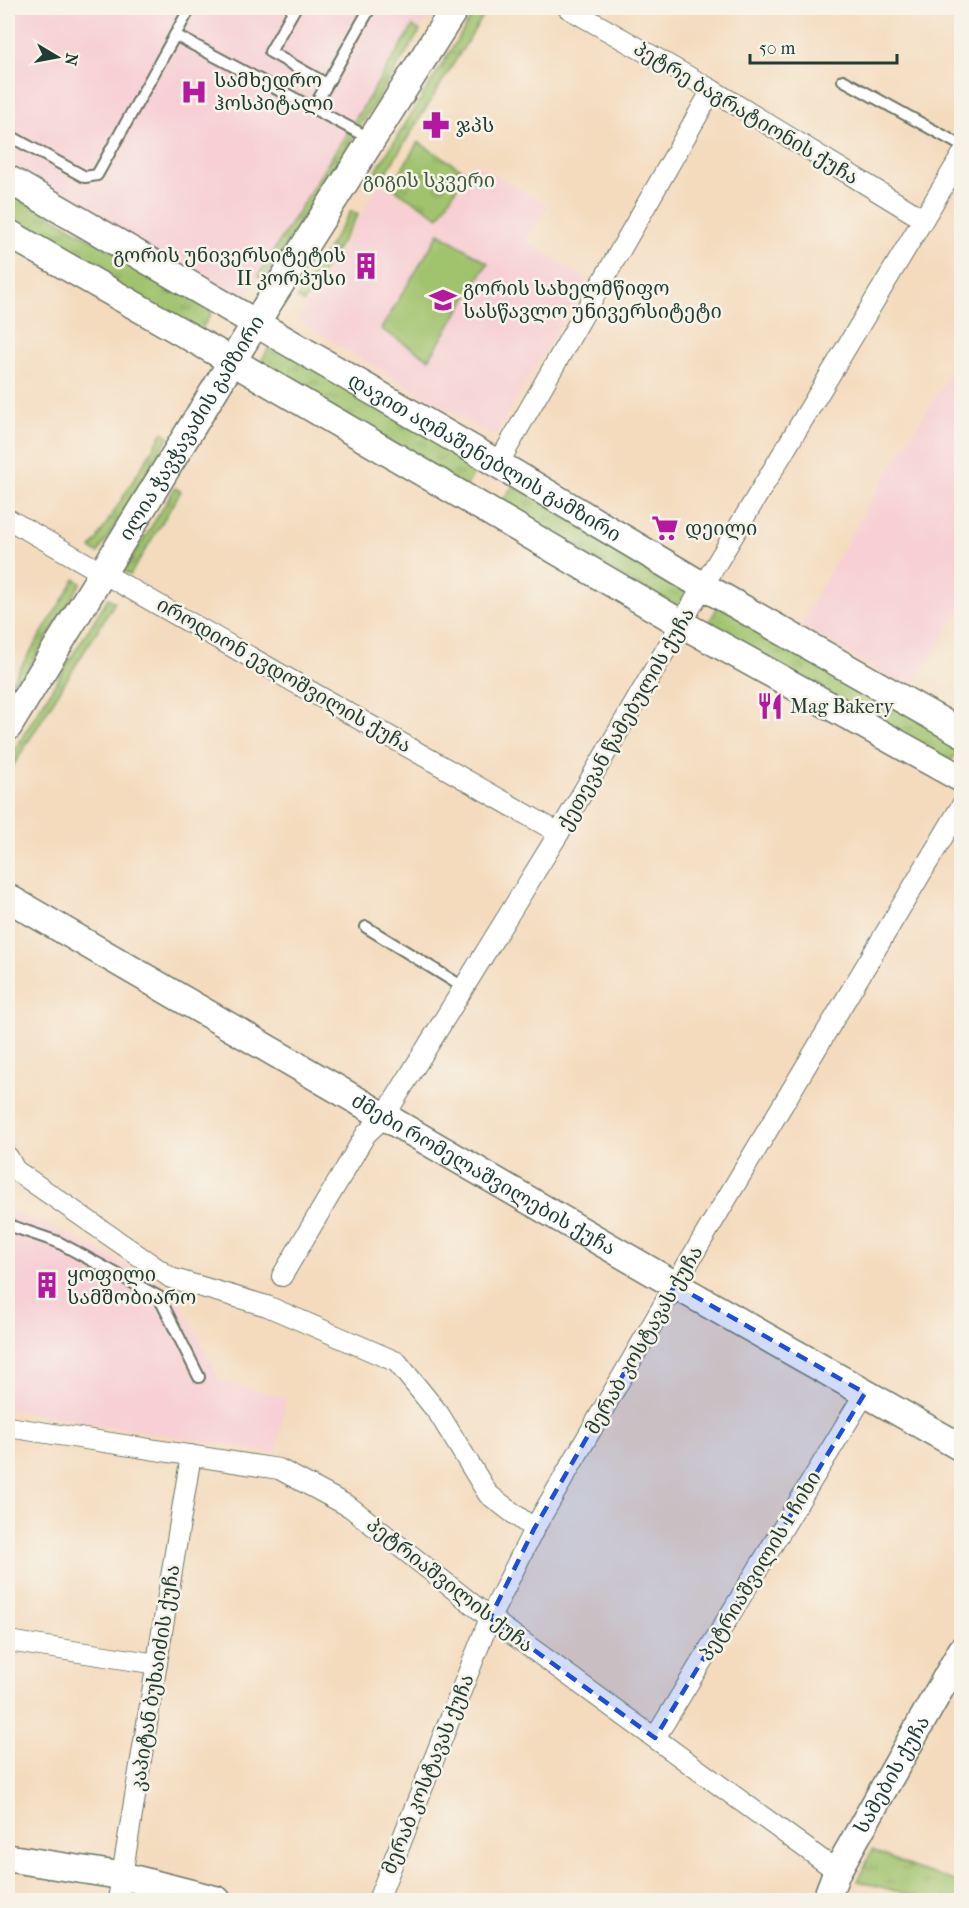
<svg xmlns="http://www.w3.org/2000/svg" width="969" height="1908" viewBox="0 0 969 1908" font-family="'IM FELL French Canon','Noto Serif Georgian',serif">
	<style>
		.built { fill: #f7cfd4 }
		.grass { fill: url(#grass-tufts); stroke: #608050; stroke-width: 1.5 }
		.pitch { fill: #a0c36d; stroke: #608050; stroke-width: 1.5 }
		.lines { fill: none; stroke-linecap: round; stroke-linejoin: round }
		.lane-casing { stroke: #6a7464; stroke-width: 14 }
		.street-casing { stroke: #6a7464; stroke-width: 22 }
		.secondary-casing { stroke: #6a7464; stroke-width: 30 }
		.lane { stroke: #fff; stroke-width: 10 }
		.street { stroke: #fff; stroke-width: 20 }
		.secondary { stroke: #fff; stroke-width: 27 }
		.marked { fill: #1d4ed8; fill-opacity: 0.2; stroke: #1d4ed8; stroke-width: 4.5; stroke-dasharray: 12 8; stroke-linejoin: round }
		.labels { text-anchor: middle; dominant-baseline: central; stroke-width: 5; stroke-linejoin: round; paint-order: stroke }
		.poi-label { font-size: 20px; fill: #1f3d34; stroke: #f7f3e8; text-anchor: start }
		.street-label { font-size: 20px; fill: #1f3d34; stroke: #f7f3e8 }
		.park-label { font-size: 20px; fill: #3f5e42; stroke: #f7f3e8 }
	</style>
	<defs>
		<pattern id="grass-tufts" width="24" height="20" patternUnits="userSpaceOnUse" patternTransform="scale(1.5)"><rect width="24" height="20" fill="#a0c36d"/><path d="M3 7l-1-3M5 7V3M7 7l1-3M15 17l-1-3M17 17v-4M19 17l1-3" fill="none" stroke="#82a05a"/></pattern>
	</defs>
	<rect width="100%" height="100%" fill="#f7f3e8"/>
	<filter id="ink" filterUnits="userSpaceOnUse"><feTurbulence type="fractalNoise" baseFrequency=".0167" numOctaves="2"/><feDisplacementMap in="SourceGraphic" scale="12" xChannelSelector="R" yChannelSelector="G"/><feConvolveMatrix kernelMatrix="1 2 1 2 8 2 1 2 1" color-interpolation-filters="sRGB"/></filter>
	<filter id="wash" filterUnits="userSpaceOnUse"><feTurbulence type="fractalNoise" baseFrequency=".008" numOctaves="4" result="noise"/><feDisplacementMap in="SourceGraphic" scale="24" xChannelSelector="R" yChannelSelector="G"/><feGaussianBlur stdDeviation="1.35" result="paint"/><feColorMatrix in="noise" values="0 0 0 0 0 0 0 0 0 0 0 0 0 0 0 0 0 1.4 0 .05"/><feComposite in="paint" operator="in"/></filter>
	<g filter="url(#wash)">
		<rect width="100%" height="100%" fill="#f4dbbe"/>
		<g class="built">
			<path d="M 8,8 L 435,8 L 242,303 L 8,176 Z"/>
			<path d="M 474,162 L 548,206 L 526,242 L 588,279 L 494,437 L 298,321 L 379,184 L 440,219 Z"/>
			<path d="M 961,357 L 961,609 L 911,689 L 799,626 L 884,479 Z"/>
			<path d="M 8,1211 L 56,1229 L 175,1290 L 220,1381 L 286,1398 L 276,1454 L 8,1409 Z"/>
		</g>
		<g class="grass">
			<path d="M 477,8 L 488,8 L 381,181 L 373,176 Z"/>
			<path d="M 413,26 L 420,31 L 264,280 L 258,276 Z"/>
			<path d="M 418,142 L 466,172 L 439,217 L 391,187 Z"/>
			<path d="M 8,191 L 213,310 L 199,334 L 8,223 Z"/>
			<path d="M 351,211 L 358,215 L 304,302 L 297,298 Z"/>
			<path d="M 271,344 L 478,466 L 466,487 L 259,365 Z"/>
			<path d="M 163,432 L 169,436 L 98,553 L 91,549 Z"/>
			<path d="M 513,485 L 691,587 L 679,609 L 500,506 Z"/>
			<path d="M 175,488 L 181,491 L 130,575 L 124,571 Z"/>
			<path d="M 75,579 L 81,583 L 8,701 L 8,688 Z"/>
			<path d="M 108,598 L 115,602 L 8,774 L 8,760 Z"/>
			<path d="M 720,603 L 961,744 L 949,765 L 708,624 Z"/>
			<path d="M 872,1850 L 917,1869 L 961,1883 L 961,1900 L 930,1900 L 858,1881 Z"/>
		</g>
		<path class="pitch" d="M 439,233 L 488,263 L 429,359 L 381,329 Z"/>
	</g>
	<g filter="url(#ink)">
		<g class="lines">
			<defs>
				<g id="lane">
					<path d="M 190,8 L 175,35 L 371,139"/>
					<path d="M 295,8 L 270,52 L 327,84"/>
					<path d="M 843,80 L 962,146"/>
					<path d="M 313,109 L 370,8"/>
					<path d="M 8,135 L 85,177 L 97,175 L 175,35"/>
					<path d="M 366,927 L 463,987"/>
					<path d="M 8,1225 L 58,1242 L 159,1297 L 199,1377"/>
				</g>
				<g id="street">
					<path d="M 568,8 L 712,90 L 923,219"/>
					<path d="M 498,464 L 712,90"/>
					<path d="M 8,519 L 559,833"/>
					<path d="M 8,1157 L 15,1170 L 171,1278 L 267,1306 L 397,1362 L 439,1414 L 488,1494 L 534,1529"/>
					<path d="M 282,1276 L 366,1134 L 384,1117 L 559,833 L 703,586 L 962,155"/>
					<path d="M 8,1427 L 279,1469 L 350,1507 L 490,1618 L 837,1871"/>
					<path d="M 8,1641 L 157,1664"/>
					<path d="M 655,1738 L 865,1393"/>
					<path d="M 118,1900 L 191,1455"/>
					<path d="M 378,1900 L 490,1618 L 534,1529 L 675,1285 L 962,805"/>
				</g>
				<g id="secondary">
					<path id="s1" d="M 8,179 L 498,464 L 703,586 L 962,733"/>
					<path d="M 8,233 L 232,361 L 682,624 L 962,779"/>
					<path id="s2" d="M 8,727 L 255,324 L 455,8"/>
					<path id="s3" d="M 8,898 L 675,1285 L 962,1448"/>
					<path d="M 8,1858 L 123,1876 L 217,1900"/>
					<path id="s4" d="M 826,1900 L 837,1871 L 962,1650"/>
				</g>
			</defs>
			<use href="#lane" class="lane-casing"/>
			<use href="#street" class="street-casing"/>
			<use href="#secondary" class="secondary-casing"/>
			<use href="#lane" class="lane"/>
			<use href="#street" class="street"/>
			<use href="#secondary" class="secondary"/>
		</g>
	</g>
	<path class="marked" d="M 675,1285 L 865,1393 L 655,1738 L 490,1618 L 534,1529 Z"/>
	<defs>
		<symbol id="hospital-bare" viewBox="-9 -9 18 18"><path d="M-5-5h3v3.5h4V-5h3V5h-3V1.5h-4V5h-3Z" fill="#b5179e" stroke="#f7f3e8" stroke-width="2.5" paint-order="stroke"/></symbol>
		<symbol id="pharmacy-bare" viewBox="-9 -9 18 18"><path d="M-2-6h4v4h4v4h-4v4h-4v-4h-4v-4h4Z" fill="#b5179e" stroke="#f7f3e8" stroke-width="2.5" paint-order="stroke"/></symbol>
		<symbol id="building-bare" viewBox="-9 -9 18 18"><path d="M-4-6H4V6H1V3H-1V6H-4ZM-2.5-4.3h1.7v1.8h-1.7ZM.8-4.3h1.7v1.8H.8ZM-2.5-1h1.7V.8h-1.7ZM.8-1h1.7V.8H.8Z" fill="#b5179e" stroke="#f7f3e8" stroke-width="2.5" paint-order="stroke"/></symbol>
		<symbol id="university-bare" viewBox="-9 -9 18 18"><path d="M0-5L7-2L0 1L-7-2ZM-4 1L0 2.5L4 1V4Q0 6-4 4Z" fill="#b5179e" stroke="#f7f3e8" stroke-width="2.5" paint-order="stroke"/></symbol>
		<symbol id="supermarket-bare" viewBox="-9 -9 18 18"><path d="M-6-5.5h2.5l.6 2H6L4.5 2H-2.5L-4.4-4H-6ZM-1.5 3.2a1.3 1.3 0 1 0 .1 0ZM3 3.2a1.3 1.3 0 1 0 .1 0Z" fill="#b5179e" stroke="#f7f3e8" stroke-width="2.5" paint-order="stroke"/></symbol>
		<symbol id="restaurant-bare" viewBox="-9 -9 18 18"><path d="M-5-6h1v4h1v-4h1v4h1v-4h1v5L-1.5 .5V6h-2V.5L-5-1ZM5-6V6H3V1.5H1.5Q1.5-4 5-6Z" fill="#b5179e" stroke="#f7f3e8" stroke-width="2.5" paint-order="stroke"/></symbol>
	</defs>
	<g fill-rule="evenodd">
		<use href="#hospital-bare" x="175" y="73" width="38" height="38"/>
		<use href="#pharmacy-bare" x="417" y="106" width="38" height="38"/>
		<use href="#building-bare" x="347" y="247" width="38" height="38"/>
		<use href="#university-bare" x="424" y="281" width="38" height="38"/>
		<use href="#supermarket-bare" x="646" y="509" width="38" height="38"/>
		<use href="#restaurant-bare" x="751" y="687" width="38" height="38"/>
		<use href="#building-bare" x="28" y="1266" width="38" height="38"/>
	</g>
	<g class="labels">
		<g class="poi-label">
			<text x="214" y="80">სამხედრო<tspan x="214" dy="23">ჰოსპიტალი</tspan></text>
			<text x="456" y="125">ჯპს</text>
			<text x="346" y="255" text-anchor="end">გორის უნივერსიტეტის<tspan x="346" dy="23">II კორპუსი</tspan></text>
			<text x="463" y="288">გორის სახელმწიფო<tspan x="463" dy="23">სასწავლო უნივერსიტეტი</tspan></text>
			<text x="685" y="528">დეილი</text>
			<text x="790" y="706">Mag Bakery</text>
			<text x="67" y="1274">ყოფილი<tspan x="67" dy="23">სამშობიარო</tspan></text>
		</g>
		<g class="street-label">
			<text transform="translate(746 113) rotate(31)">პეტრე ბაგრატიონის ქუჩა</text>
			<text stroke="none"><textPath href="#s2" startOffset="351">ილია ჭავჭავაძის გამზირი</textPath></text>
			<text stroke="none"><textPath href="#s1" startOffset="552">დავით აღმაშენებლის გამზირი</textPath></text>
			<text transform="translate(284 675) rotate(30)">იროდიონ ევდოშვილის ქუჩა</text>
			<text transform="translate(626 719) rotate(-60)">ქეთევან წამებულის ქუჩა</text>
			<text stroke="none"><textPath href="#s3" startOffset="550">ძმები რომელაშვილების ქუჩა</textPath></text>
			<text transform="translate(644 1340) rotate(-60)">მერაბ კოსტავას ქუჩა</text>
			<text transform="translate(760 1566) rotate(-59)">პეტრიაშვილის I ჩიხი</text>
			<text transform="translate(450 1585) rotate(38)">პეტრიაშვილის ქუჩა</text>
			<text transform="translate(155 1678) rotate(-81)">კაპიტან ბუხაიძის ქუჩა</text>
			<text transform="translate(428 1774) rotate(-68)">მერაბ კოსტავას ქუჩა</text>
			<text stroke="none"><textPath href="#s4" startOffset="142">სამების ქუჩა</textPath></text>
		</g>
		<g class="park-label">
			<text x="429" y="180">გიგის სკვერი</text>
		</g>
	</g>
	<rect width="969" height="1908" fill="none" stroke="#f7f3e8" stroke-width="30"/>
	<g transform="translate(57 57) rotate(100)" stroke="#f7f3e8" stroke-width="4.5" paint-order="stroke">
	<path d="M0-4.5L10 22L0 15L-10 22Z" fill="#1f3d34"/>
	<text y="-9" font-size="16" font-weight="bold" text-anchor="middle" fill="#1f3d34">N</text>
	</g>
	<path d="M750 54v9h147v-9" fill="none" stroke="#1f3d34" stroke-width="3"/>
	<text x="759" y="54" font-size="18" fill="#1f3d34" stroke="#f7f3e8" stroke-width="4.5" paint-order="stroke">50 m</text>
</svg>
